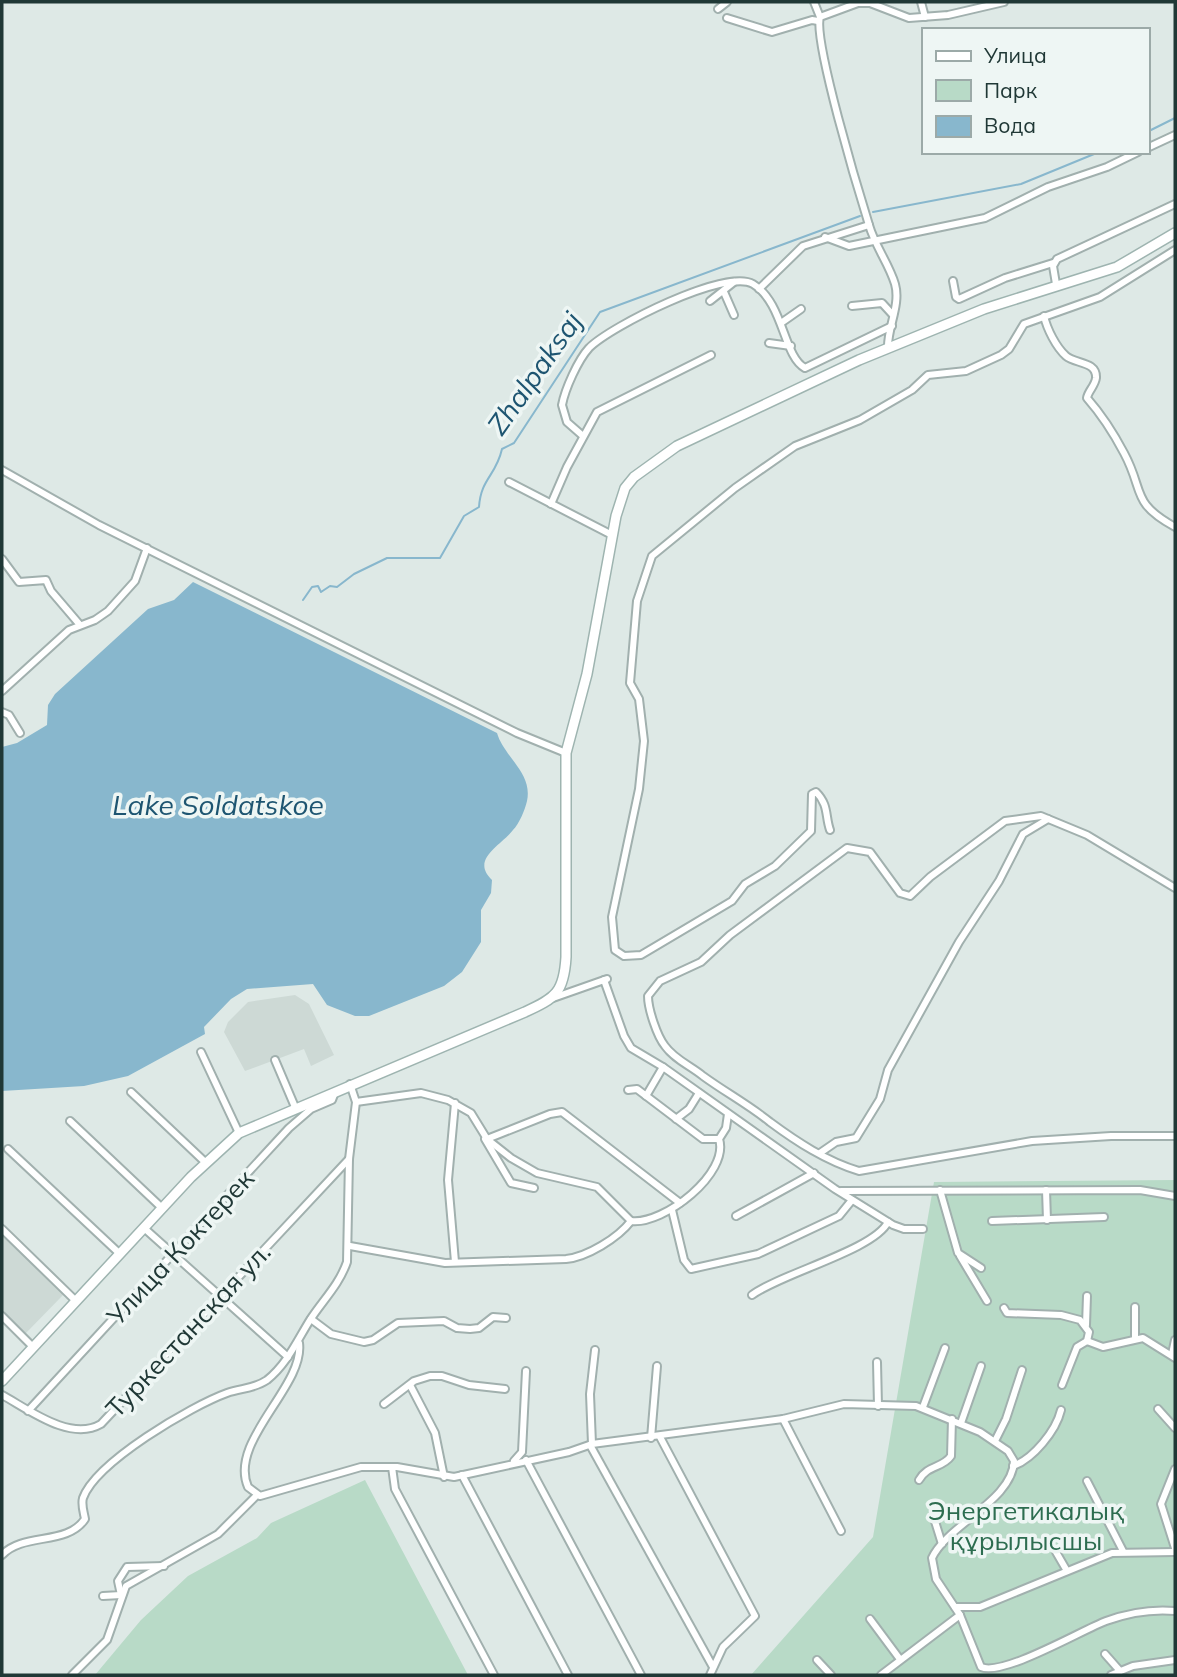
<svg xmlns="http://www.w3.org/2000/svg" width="1177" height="1677" viewBox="0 0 1177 1677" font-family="Mulish,sans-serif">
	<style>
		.built { fill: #cdd9d5 }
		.green { fill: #b8dac7 }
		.water { fill: #88b7cd }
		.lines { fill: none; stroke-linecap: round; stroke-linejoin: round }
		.stream { stroke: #88b7cd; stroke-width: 2 }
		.street-casing { stroke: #a1b0ae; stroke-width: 10 }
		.secondary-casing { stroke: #9eb4b0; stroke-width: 12 }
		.street { stroke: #fff; stroke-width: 6 }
		.secondary { stroke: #fff; stroke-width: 9 }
		.labels { text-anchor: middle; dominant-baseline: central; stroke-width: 7; stroke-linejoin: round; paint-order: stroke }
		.street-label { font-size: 26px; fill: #203836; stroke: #eef6f4 }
		.park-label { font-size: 26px; fill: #2d6d50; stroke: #eef6f4 }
		.water-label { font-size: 28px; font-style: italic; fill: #1e5571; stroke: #eef6f4 }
	</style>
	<rect width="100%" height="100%" fill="#dee9e6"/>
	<g class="built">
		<path d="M 295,995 L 309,1004 L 334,1055 L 311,1066 L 304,1049 L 245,1071 L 224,1032 L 228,1022 L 248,1002 Z"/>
		<path d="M 2,1234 L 64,1294 L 25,1334 L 2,1312 Z"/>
	</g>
	<g class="green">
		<path d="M 1175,1180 L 1175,1675 L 751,1675 L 873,1537 L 934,1182 Z"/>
		<path d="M 365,1480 L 468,1675 L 95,1675 L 141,1620 L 188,1576 L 257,1538 L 271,1523 Z"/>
	</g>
	<path class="water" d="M 193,582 L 497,733 C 504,757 533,773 527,801 C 525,810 519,824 513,830 C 501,846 470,859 492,880 L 491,893 L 481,910 L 481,942 L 462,972 L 444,986 L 369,1016 L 355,1016 L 327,1005 L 313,984 L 247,989 L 231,999 L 204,1027 L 205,1034 L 128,1076 L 84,1086 L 2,1091 L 2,747 L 17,743 L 47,725 L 48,705 L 55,694 L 148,609 L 174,600 Z"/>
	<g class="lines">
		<g class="stream">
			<path d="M 1147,132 L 1175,118"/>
			<path d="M 873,212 L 1021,184 L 1099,152"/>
			<path d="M 303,600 L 312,587 L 318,586 L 321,592 L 330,586 L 337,587 L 354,574 L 387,558 L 440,558 L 464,516 L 479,507 C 481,478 496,476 502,449 L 514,443 L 600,312 L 860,216"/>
		</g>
		<defs>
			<g id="street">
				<path d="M 814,2 L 820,17"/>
				<path d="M 921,2 L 925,17"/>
				<path d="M 718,9 L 727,2"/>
				<path d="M 727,18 L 772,32 L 812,20 L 818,21"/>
				<path d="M 1147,148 L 1175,135"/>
				<path d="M 825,237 L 849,246 L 985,218 L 1048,187 L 1107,167 L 1138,152"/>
				<path d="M 953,281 L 956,297 L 959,299 L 1005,278 L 1053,263"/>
				<path d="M 1056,284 L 1053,266 L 1057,259 L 1175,204"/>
				<path d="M 759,289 L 803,246 L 869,225"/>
				<path d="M 724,292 L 734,315"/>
				<path d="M 710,301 L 734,282"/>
				<path d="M 852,306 L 882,303 L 893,315"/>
				<path d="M 1044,316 C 1047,329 1056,347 1066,356 C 1075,364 1097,361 1096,378 C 1095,386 1088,391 1087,398 C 1101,414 1114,434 1124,453 C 1145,492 1130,502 1175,527"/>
				<path d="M 781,323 L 801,309"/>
				<path d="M 769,343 L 791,346"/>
				<path d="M 888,348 C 887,328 901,305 895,284 C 889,264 875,246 869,225 C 859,193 813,40 820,17 L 858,3 L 870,3 L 909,18 L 948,15 L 1004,2"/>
				<path d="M 583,436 L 567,422 L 562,405 C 565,389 578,360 589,348 C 611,326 726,268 753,284 C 784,303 783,356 805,368 L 892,326"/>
				<path d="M 2,470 L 99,525 L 517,733 L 566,753"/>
				<path d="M 509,482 L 612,535"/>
				<path d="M 551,504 L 567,467 L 597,412 L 711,355"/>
				<path d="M 2,559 L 19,582 L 46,580 L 51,591 L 80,625"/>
				<path d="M 2,691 L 69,630 L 95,620 L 108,611 L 135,581 L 147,548"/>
				<path d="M 2,712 L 9,715 L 20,733"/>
				<path d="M 830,830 C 825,816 829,805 816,792 L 812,794 L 811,831 L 775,866 L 745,884 L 732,901 L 641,955 L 624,956 L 615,950 L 612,917 L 639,789 L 644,741 L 639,699 L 630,683 L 637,601 L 652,556 L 735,488 L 795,446 L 860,420 L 912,390 L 928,375 L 966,371 L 1001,355 L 1009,349 L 1024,324 L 1100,297 L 1175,250"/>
				<path d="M 1175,888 L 1087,835 L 1041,816 L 1005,821 L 930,877 L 910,896 L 900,893 L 870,852 L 847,848 L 730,935 L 701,962 L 660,981 L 648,996 C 648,1009 657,1036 665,1046 C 674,1059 691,1066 703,1076 C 725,1092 749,1105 770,1122 C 797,1142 826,1161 859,1171 L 1032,1141 L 1111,1136 L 1175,1136"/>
				<path d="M 604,980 L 624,1036 L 631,1048 L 663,1067 L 835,1189 L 893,1225 L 904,1229 L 923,1229"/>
				<path d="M 553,998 L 607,979"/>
				<path d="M 201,1052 L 239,1133"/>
				<path d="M 275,1060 L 295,1107"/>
				<path d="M 628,1090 L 637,1089 L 703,1139 L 719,1139"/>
				<path d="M 131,1092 L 205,1162"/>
				<path d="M 646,1096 L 663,1067"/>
				<path d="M 356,1102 L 421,1093 L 448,1100 L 471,1113 L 487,1139 L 511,1158 L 537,1173 L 597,1187 L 631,1221 C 664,1225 730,1173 719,1139 L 726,1128 L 728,1114"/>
				<path d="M 455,1103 L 448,1180 L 455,1262"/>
				<path d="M 676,1119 L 689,1109 L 699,1093"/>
				<path d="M 70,1121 L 162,1208"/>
				<path d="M 485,1139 L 511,1183 L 534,1188"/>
				<path d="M 487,1139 L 550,1114 L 562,1112 L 680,1203"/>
				<path d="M 8,1149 L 120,1254"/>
				<path d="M 820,1153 L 836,1142 L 856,1138 L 880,1099 L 888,1070 L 959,942 L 999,881 L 1023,834 L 1048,819"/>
				<path d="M 940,1190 L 958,1253 L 981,1268"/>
				<path d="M 1046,1190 L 1047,1220"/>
				<path d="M 841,1191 L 1140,1190 L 1175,1196"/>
				<path d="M 672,1210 L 684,1260 L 691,1269 L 758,1254 L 839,1216 L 852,1200"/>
				<path d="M 736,1216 L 814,1173"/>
				<path d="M 992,1221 L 1104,1217"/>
				<path d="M 144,1228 L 288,1357"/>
				<path d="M 2,1229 L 76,1301"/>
				<path d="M 350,1246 L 445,1263 L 566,1259 C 587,1257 618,1238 631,1221"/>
				<path d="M 960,1256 L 987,1301"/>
				<path d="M 752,1295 C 782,1273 874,1250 888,1222"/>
				<path d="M 1004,1308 L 1007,1313 L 1061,1315 L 1080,1320 L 1089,1332 L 1087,1341"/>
				<path d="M 2,1316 L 33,1347"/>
				<path d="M 311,1319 L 331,1334 L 364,1342 L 373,1340 L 398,1323 L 444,1321 L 457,1328 L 470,1329 L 479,1328 L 493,1317 L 506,1318"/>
				<path d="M 1086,1325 L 1087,1296"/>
				<path d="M 1135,1338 L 1135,1307"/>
				<path d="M 299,1343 C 305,1386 228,1441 248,1487 L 260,1496 L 361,1467 L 397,1467 L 454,1477 L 569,1452 L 592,1444 L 783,1419 L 844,1404 L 916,1406 L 980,1432 L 1008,1451 L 1014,1461 C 1013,1500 947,1525 932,1558 L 936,1579 L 960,1615 L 981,1667 C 1002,1677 1082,1630 1106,1621 C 1128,1613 1152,1609 1175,1611"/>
				<path d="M 1172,1354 L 1175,1340"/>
				<path d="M 877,1362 L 878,1406"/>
				<path d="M 410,1385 L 435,1433 L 444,1477"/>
				<path d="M 1062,1385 L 1077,1347 L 1087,1341 L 1103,1347 L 1143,1338 L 1175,1358"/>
				<path d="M 2,1395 C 28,1409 70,1442 101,1424 L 349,1159"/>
				<path d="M 384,1404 L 414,1381 L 430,1376 L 442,1376 L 469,1385 L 505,1389"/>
				<path d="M 923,1407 L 945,1348"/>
				<path d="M 1158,1409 L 1175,1428"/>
				<path d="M 28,1411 L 289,1128 L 311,1109 L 332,1100 L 335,1092"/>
				<path d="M 783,1419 L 841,1531"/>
				<path d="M 961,1423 L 981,1366"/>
				<path d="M 660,1437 L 755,1616 L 723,1647 L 710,1675"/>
				<path d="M 651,1438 L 657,1366"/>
				<path d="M 995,1441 L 1006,1419 L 1022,1370"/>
				<path d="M 592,1444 L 590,1394 L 595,1350"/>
				<path d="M 590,1445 L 713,1667"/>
				<path d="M 526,1460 L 641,1675"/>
				<path d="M 514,1461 L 522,1452 L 526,1371"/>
				<path d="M 1013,1466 C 1033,1459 1056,1431 1061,1410"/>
				<path d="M 392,1467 L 395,1489 L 494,1675"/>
				<path d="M 1175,1469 L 1161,1504 L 1175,1548"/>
				<path d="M 462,1475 L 568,1675"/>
				<path d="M 919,1480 C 927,1465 943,1468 951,1456 L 952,1419"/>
				<path d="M 1087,1481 L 1123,1551"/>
				<path d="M 933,1515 L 942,1544"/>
				<path d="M 1056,1552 L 1067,1571"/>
				<path d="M 2,1555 C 24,1532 67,1546 85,1519 C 84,1513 81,1505 83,1498 C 96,1462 191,1406 227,1393 C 241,1388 254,1389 267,1380 C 287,1364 297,1341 310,1320 C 323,1300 339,1285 347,1262 L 349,1159 L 356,1102 L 350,1084"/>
				<path d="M 103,1596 L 121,1595 L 118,1581 L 127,1567 L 164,1566"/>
				<path d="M 955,1607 L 980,1607 L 1112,1553 L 1175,1552"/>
				<path d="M 870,1619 L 899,1658"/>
				<path d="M 1105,1654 L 1120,1671"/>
				<path d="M 817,1660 L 831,1675"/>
				<path d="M 72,1675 L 107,1640 L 126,1586 L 218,1534 L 257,1495"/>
				<path d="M 881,1675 L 960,1615"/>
				<path d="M 1111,1675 L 1133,1666 L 1175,1660"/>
			</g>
			<path id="secondary" d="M 2,1381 L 191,1177 L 239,1133 L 525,1012 C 556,998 564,992 566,957 L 566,753 L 587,674 L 616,516 L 625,488 L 634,477 L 677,446 L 859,360 L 984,309 L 1117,267 L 1175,233"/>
		</defs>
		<use href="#street" class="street-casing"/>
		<use href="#secondary" class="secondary-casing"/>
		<use href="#street" class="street"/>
		<use href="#secondary" class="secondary"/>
	</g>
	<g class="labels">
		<g class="street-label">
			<text transform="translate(180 1247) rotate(-47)">Улица Коктерек</text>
			<text transform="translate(188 1330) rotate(-47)">Туркестанская ул.</text>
		</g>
		<g class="park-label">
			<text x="1026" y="1510">Энергетикалық<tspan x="1026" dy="30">құрылысшы</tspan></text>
		</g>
		<g class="water-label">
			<text transform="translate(534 373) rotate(-55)">Zhalpaksaj</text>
			<text x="218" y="804">Lake Soldatskoe</text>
		</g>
	</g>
	<rect width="1177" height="1677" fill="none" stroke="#203836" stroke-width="7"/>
	<rect x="922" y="28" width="228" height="126" fill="#eef6f4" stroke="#9caaa8" stroke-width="2"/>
	<rect x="936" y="51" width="35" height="10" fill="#ffffff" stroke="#9caaa8" stroke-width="2"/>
	<text x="984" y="63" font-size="21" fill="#203836">Улица</text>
	<rect x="936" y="80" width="35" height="21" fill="#b8dac7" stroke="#9caaa8" stroke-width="2"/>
	<text x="984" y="98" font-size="21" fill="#203836">Парк</text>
	<rect x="936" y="116" width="35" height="21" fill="#88b7cd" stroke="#9caaa8" stroke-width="2"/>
	<text x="984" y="133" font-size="21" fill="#203836">Вода</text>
</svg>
